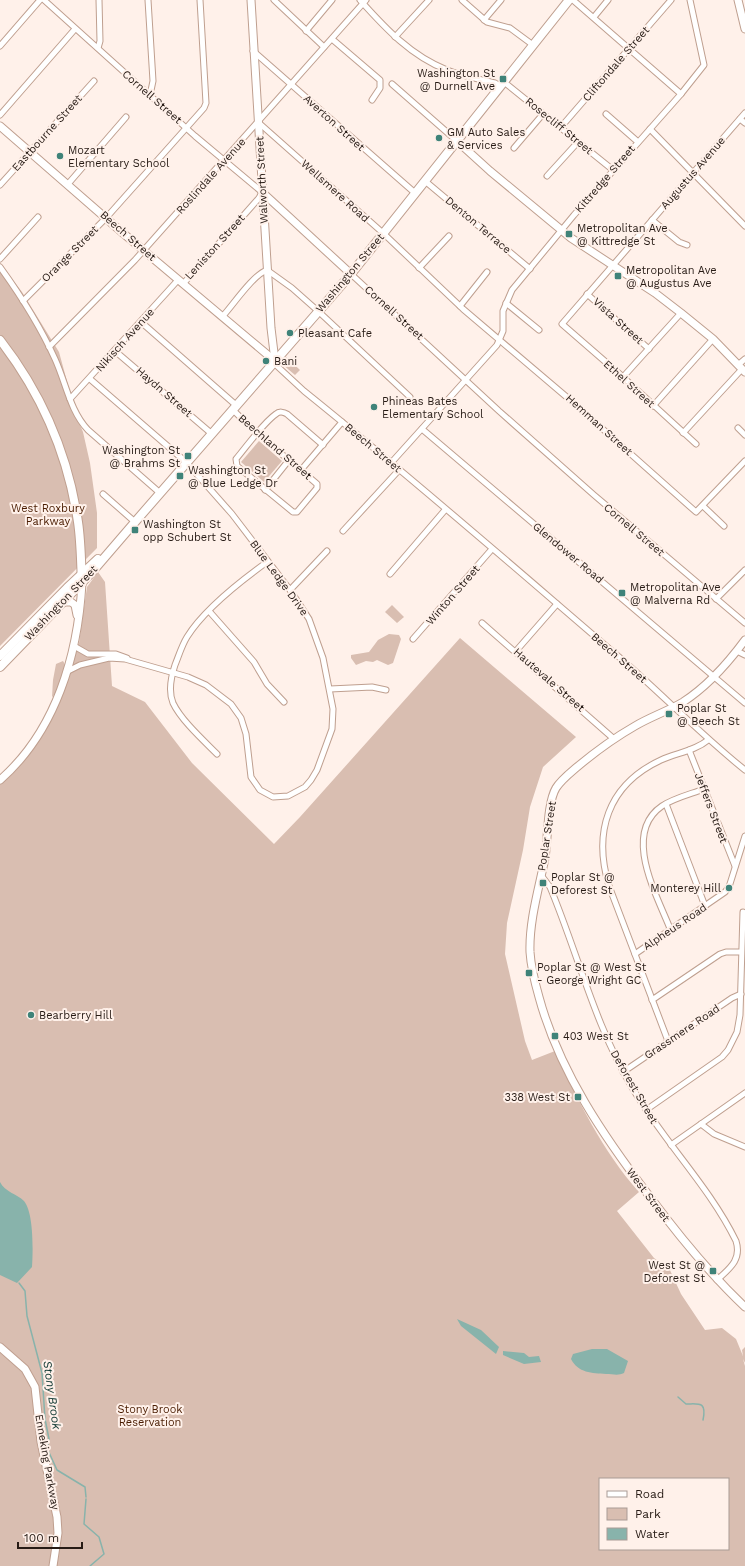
<svg xmlns="http://www.w3.org/2000/svg" width="745" height="1566" viewBox="0 0 745 1566" font-family="'Work Sans',sans-serif">
	<style>
		.green { fill: #d9beb1; fill-rule: evenodd }
		.water { fill: #88b3ab }
		.lines { fill: none; stroke-linecap: round; stroke-linejoin: round }
		.stream { stroke: #88b3ab; stroke-width: 1.5 }
		.street-casing { stroke: #bf9f8f; stroke-width: 7 }
		.secondary-casing { stroke: #bf9f8f; stroke-width: 9 }
		.primary-casing { stroke: #bf9f8f; stroke-width: 10 }
		.street { stroke: #fff; stroke-width: 5 }
		.secondary { stroke: #fff; stroke-width: 7 }
		.primary { stroke: #fff; stroke-width: 8 }
		.poi-dot { fill: #3f8379; stroke: #fff1ea; stroke-width: 1.5 }
		.labels { text-anchor: middle; dominant-baseline: central; stroke-width: 4; stroke-linejoin: round; paint-order: stroke }
		.street-label { font-size: 11px; fill: #271b15; stroke: #fff1ea }
		.poi-label { font-size: 11px; fill: #271b15; stroke: #fff1ea; text-anchor: start }
		.park-label { font-size: 11px; fill: #4a1d02; stroke: #fff1ea }
		.water-label { font-size: 12px; font-style: italic; fill: #103933; stroke: #fff1ea }
	</style>
	<rect width="100%" height="100%" fill="#fff1ea"/>
	<g class="green">
		<path d="M 0,263 L 22,292 L 59,352 L 77,418 L 83,432 L 90,463 L 97,513 L 97,548 L 0,646 Z"/>
		<path d="M 286,357 L 300,370 L 295,375 L 282,364 Z"/>
		<path d="M 259,441 L 282,461 L 264,482 L 241,462 Z"/>
		<path d="M 98,572 L 105,582 L 112,686 L 145,702 L 192,763 L 274,844 L 300,817 L 460,638 L 576,737 L 543,767 L 530,807 L 523,850 L 507,923 L 505,954 L 525,1041 L 532,1060 L 555,1051 C 577,1099 603,1152 639,1192 L 617,1211 L 654,1258 L 669,1268 L 681,1294 L 705,1330 L 722,1328 L 736,1339 L 743,1356 L 742,1350 L 745,1347 L 745,1363 L 743,1359 L 745,1366 L 745,1566 L 0,1566 L 0,776 L 3,775 L 41,729 L 72,653 L 79,643 L 87,587 ZM 600,1479 L 728,1479 L 728,1549 L 600,1549 Z"/>
		<path d="M 392,605 L 404,617 L 397,623 L 385,612 Z"/>
		<path d="M 389,634 L 399,635 L 401,639 L 393,663 L 388,665 L 377,660 L 373,662 L 366,661 L 356,665 L 351,658 L 351,655 L 369,652 L 378,640 Z"/>
		<path d="M 63,661 C 70,670 60,691 52,697 L 53,680 L 56,664 Z"/>
	</g>
	<g class="water">
		<path d="M 0,1182 C 5,1192 17,1194 24,1201 C 34,1213 33,1252 32,1267 L 17,1283 L 0,1275 Z"/>
		<path d="M 457,1319 L 481,1330 L 499,1347 L 496,1354 L 461,1326 Z"/>
		<path d="M 592,1349 L 607,1349 L 628,1361 L 624,1373 C 618,1376 613,1374 606,1374 C 592,1373 578,1373 571,1359 L 573,1354 Z"/>
		<path d="M 503,1351 L 524,1353 L 529,1357 L 539,1356 L 541,1362 L 524,1364 L 503,1355 Z"/>
	</g>
	<g class="lines">
		<g class="stream">
			<path d="M 19,1283 L 25,1291 L 27,1316 L 42,1373 L 45,1419 L 49,1439 L 47,1448 L 57,1470 L 85,1487 L 86,1497"/>
			<path d="M 678,1397 L 686,1404 C 699,1404 707,1401 703,1420"/>
			<path d="M 86,1499 L 84,1524 L 99,1537 L 104,1554 L 90,1566"/>
		</g>
		<defs>
			<g id="street">
				<path d="M 44,0 L 195,136 L 262,192 L 259,198 L 183,284"/>
				<path d="M 148,0 L 153,81 L 150,95"/>
				<path d="M 274,0 L 324,47"/>
				<path d="M 360,0 C 385,28 411,56 447,70 C 462,76 479,79 495,83 L 500,86"/>
				<path d="M 462,0 L 487,22 L 510,28 L 533,45"/>
				<path d="M 573,0 L 681,94"/>
				<path d="M 594,17 L 608,0"/>
				<path d="M 484,20 L 501,0"/>
				<path d="M 306,31 L 332,0"/>
				<path d="M 395,37 L 429,0"/>
				<path d="M 332,39 L 380,80 L 380,88 L 372,100"/>
				<path d="M 0,46 L 40,0"/>
				<path d="M 98,48 L 100,41 L 99,0"/>
				<path d="M 253,51 L 415,193"/>
				<path d="M 504,82 L 613,170"/>
				<path d="M 392,84 L 457,141"/>
				<path d="M 606,114 L 638,142"/>
				<path d="M 0,115 L 75,29"/>
				<path d="M 740,119 L 745,123"/>
				<path d="M 259,123 L 383,233 L 463,309 L 569,399 L 696,512 L 745,461"/>
				<path d="M 561,127 L 671,0"/>
				<path d="M 650,129 L 745,226"/>
				<path d="M 514,148 L 543,114"/>
				<path d="M 547,176 L 578,142"/>
				<path d="M 425,181 L 530,269"/>
				<path d="M 68,184 L 126,117"/>
				<path d="M 0,185 L 94,81"/>
				<path d="M 652,220 L 679,242 L 687,245"/>
				<path d="M 0,259 L 38,217"/>
				<path d="M 0,267 C 21,296 40,326 55,359 C 66,383 70,411 88,430 L 160,493"/>
				<path d="M 419,268 L 449,236"/>
				<path d="M 351,274 L 499,411 L 594,495 L 745,623"/>
				<path d="M 587,294 L 649,349"/>
				<path d="M 23,301 L 106,218 L 204,108 L 206,103 L 200,0"/>
				<path d="M 506,303 L 539,330"/>
				<path d="M 460,306 L 487,272"/>
				<path d="M 222,317 C 233,305 253,275 267,270 L 292,288 L 318,311 L 410,397"/>
				<path d="M 141,322 L 237,406"/>
				<path d="M 49,347 L 135,260 L 366,0"/>
				<path d="M 115,351 L 212,434"/>
				<path d="M 275,361 L 277,366 L 304,391 C 411,477 514,567 619,657 C 662,694 701,735 745,770"/>
				<path d="M 738,365 L 745,359"/>
				<path d="M 623,377 L 681,313"/>
				<path d="M 70,399 L 178,280"/>
				<path d="M 653,406 L 713,339"/>
				<path d="M 233,410 C 259,436 289,460 317,484 L 317,488 L 297,512 L 293,512 L 237,466 L 236,459 C 247,446 263,423 276,414 C 279,411 284,412 287,414 L 323,445"/>
				<path d="M 738,428 L 745,435"/>
				<path d="M 422,429 L 745,703"/>
				<path d="M 683,433 L 742,369"/>
				<path d="M 696,444 L 623,377 L 562,324 L 745,113"/>
				<path d="M 391,463 L 497,345 L 503,331 L 503,311 L 512,290 L 574,215 L 681,94 L 704,65 L 690,0"/>
				<path d="M 301,470 L 342,422"/>
				<path d="M 265,490 L 289,460"/>
				<path d="M 103,494 L 135,522"/>
				<path d="M 703,506 L 724,526"/>
				<path d="M 343,531 L 399,470"/>
				<path d="M 390,574 L 445,510"/>
				<path d="M 290,590 L 327,551"/>
				<path d="M 716,599 L 745,570"/>
				<path d="M 209,611 L 254,662 L 267,684 L 284,702"/>
				<path d="M 482,623 L 614,739"/>
				<path d="M 413,639 L 492,549"/>
				<path d="M 74,646 L 88,654 L 116,654 L 127,658"/>
				<path d="M 516,651 L 557,604"/>
				<path d="M 737,651 L 745,655"/>
				<path d="M 68,671 L 80,665 L 109,658 L 125,659 L 188,677 L 206,685 L 231,704 L 241,718 L 246,734 L 251,777 L 260,790 L 273,797 L 288,796 L 305,787 L 311,780 L 317,770 L 332,729 L 333,709 L 323,658 L 309,619 L 290,590 L 232,514 L 186,462 L 90,379"/>
				<path d="M 330,689 L 372,687 L 386,690"/>
				<path d="M 689,750 L 735,866"/>
				<path d="M 217,754 C 203,740 181,720 173,703 C 168,691 171,677 175,665 C 179,655 182,645 187,637 C 203,611 242,580 267,562"/>
				<path d="M 666,804 L 705,906"/>
				<path d="M 541,875 L 550,887 C 578,954 595,1026 633,1089 C 664,1142 709,1186 736,1241 C 742,1260 729,1269 717,1280"/>
				<path d="M 671,931 C 658,897 621,834 662,806 C 674,798 691,794 704,789"/>
				<path d="M 635,954 L 725,892 L 729,887 L 745,836"/>
				<path d="M 652,1000 L 720,954 L 726,952 L 741,952"/>
				<path d="M 668,1041 L 609,886 C 593,833 607,785 661,760 C 676,753 695,751 708,740"/>
				<path d="M 623,1072 L 732,998 L 741,994"/>
				<path d="M 646,1110 L 722,1057 L 728,1050 L 737,1032 L 740,1015 L 743,912"/>
				<path d="M 701,1124 L 714,1134 L 745,1147"/>
				<path d="M 671,1145 L 745,1093"/>
			</g>
			<g id="secondary">
				<path d="M 251,0 L 271,328 L 275,361"/>
				<path d="M 738,0 L 745,29"/>
				<path d="M 0,126 L 124,234 L 275,361"/>
				<path d="M 457,141 L 490,171 L 571,238 L 655,293 L 681,313 L 713,339 L 745,372"/>
				<path d="M 262,192 L 351,274"/>
				<path d="M 63,602 L 71,602 L 75,605 L 77,615"/>
				<path d="M 745,640 C 728,663 708,686 683,702 C 668,711 650,717 635,726 C 614,738 595,752 577,767 C 570,773 561,780 556,788 C 547,803 548,839 545,858 C 539,888 529,921 530,952 C 531,968 535,983 539,997 C 559,1071 604,1137 650,1197 C 679,1236 709,1273 745,1307"/>
				<path d="M 0,780 C 56,731 78,655 82,583"/>
				<path d="M 0,1347 L 25,1369 L 35,1387 L 41,1442 L 57,1517 L 58,1533 L 53,1566"/>
			</g>
			<g id="primary">
				<path d="M 0,340 C 42,394 68,454 78,522 C 81,542 81,563 82,583"/>
				<path d="M 0,656 L 67,588 L 98,559"/>
				<path d="M 0,667 L 92,572 L 135,522 L 351,274 L 569,0"/>
			</g>
		</defs>
		<use href="#street" class="street-casing"/>
		<use href="#secondary" class="secondary-casing"/>
		<use href="#primary" class="primary-casing"/>
		<use href="#street" class="street"/>
		<use href="#secondary" class="secondary"/>
		<use href="#primary" class="primary"/>
	</g>
	<g class="poi-dot">
		<rect x="499" y="75" width="8" height="8" rx="2"/>
		<circle cx="439" cy="138" r="4"/>
		<circle cx="60" cy="156" r="4"/>
		<rect x="565" y="230" width="8" height="8" rx="2"/>
		<rect x="614" y="272" width="8" height="8" rx="2"/>
		<circle cx="290" cy="333" r="4"/>
		<circle cx="266" cy="361" r="4"/>
		<circle cx="374" cy="407" r="4"/>
		<rect x="184" y="452" width="8" height="8" rx="2"/>
		<rect x="176" y="472" width="8" height="8" rx="2"/>
		<rect x="131" y="526" width="8" height="8" rx="2"/>
		<rect x="618" y="589" width="8" height="8" rx="2"/>
		<rect x="665" y="710" width="8" height="8" rx="2"/>
		<rect x="539" y="879" width="8" height="8" rx="2"/>
		<circle cx="729" cy="888" r="4"/>
		<rect x="525" y="969" width="8" height="8" rx="2"/>
		<circle cx="31" cy="1015" r="4"/>
		<rect x="551" y="1032" width="8" height="8" rx="2"/>
		<rect x="574" y="1093" width="8" height="8" rx="2"/>
		<rect x="709" y="1267" width="8" height="8" rx="2"/>
	</g>
	<g class="labels">
		<g class="street-label">
			<text transform="translate(616 64) rotate(-49)">Cliftondale Street</text>
			<text transform="translate(152 97) rotate(41)">Cornell Street</text>
			<text transform="translate(334 123) rotate(42)">Averton Street</text>
			<text transform="translate(559 126) rotate(39)">Rosecliff Street</text>
			<text transform="translate(47 133) rotate(-48)">Eastbourne Street</text>
			<text transform="translate(693 173) rotate(-49)">Augustus Avenue</text>
			<text transform="translate(211 176) rotate(-48)">Roslindale Avenue</text>
			<text transform="translate(605 179) rotate(-49)">Kittredge Street</text>
			<text transform="translate(262 180) rotate(-93)">Walworth Street</text>
			<text transform="translate(335 191) rotate(42)">Wellsmere Road</text>
			<text transform="translate(478 225) rotate(40)">Denton Terrace</text>
			<text transform="translate(128 236) rotate(41)">Beech Street</text>
			<text transform="translate(215 247) rotate(-48)">Leniston Street</text>
			<text transform="translate(70 254) rotate(-45)">Orange Street</text>
			<text transform="translate(350 273) rotate(-50)">Washington Street</text>
			<text transform="translate(394 313) rotate(42)">Cornell Street</text>
			<text transform="translate(618 321) rotate(42)">Vista Street</text>
			<text transform="translate(125 340) rotate(-48)">Nikisch Avenue</text>
			<text transform="translate(629 384) rotate(42)">Ethel Street</text>
			<text transform="translate(164 392) rotate(41)">Haydn Street</text>
			<text transform="translate(599 425) rotate(42)">Hemman Street</text>
			<text transform="translate(275 447) rotate(41)">Beechland Street</text>
			<text transform="translate(373 448) rotate(40)">Beech Street</text>
			<text transform="translate(634 530) rotate(40)">Cornell Street</text>
			<text transform="translate(568 553) rotate(40)">Glendower Road</text>
			<text transform="translate(279 578) rotate(54)">Blue Ledge Drive</text>
			<text transform="translate(453 595) rotate(-49)">Winton Street</text>
			<text transform="translate(61 603) rotate(-46)">Washington Street</text>
			<text transform="translate(619 658) rotate(41)">Beech Street</text>
			<text transform="translate(549 680) rotate(41)">Hautevale Street</text>
			<text transform="translate(711 808) rotate(69)">Jeffers Street</text>
			<text transform="translate(547 836) rotate(-81)">Poplar Street</text>
			<text transform="translate(675 927) rotate(-34)">Alpheus Road</text>
			<text transform="translate(682 1032) rotate(-34)">Grassmere Road</text>
			<text transform="translate(634 1087) rotate(60)">Deforest Street</text>
			<text transform="translate(648 1195) rotate(53)">West Street</text>
			<text transform="translate(47 1462) rotate(80)">Enneking Parkway</text>
		</g>
		<g class="poi-label">
			<text x="495" y="73" text-anchor="end">Washington St<tspan x="495" dy="13">@ Durnell Ave</tspan></text>
			<text x="447" y="132">GM Auto Sales<tspan x="447" dy="13">&amp; Services</tspan></text>
			<text x="68" y="150">Mozart<tspan x="68" dy="13">Elementary School</tspan></text>
			<text x="577" y="228">Metropolitan Ave<tspan x="577" dy="13">@ Kittredge St</tspan></text>
			<text x="626" y="270">Metropolitan Ave<tspan x="626" dy="13">@ Augustus Ave</tspan></text>
			<text x="298" y="333">Pleasant Cafe</text>
			<text x="274" y="361">Bani</text>
			<text x="382" y="401">Phineas Bates<tspan x="382" dy="13">Elementary School</tspan></text>
			<text x="180" y="450" text-anchor="end">Washington St<tspan x="180" dy="13">@ Brahms St</tspan></text>
			<text x="188" y="470">Washington St<tspan x="188" dy="13">@ Blue Ledge Dr</tspan></text>
			<text x="143" y="524">Washington St<tspan x="143" dy="13">opp Schubert St</tspan></text>
			<text x="630" y="587">Metropolitan Ave<tspan x="630" dy="13">@ Malverna Rd</tspan></text>
			<text x="677" y="708">Poplar St<tspan x="677" dy="13">@ Beech St</tspan></text>
			<text x="551" y="877">Poplar St @<tspan x="551" dy="13">Deforest St</tspan></text>
			<text x="721" y="888" text-anchor="end">Monterey Hill</text>
			<text x="537" y="967">Poplar St @ West St<tspan x="537" dy="13">- George Wright GC</tspan></text>
			<text x="39" y="1015">Bearberry Hill</text>
			<text x="563" y="1036">403 West St</text>
			<text x="570" y="1097" text-anchor="end">338 West St</text>
			<text x="705" y="1265" text-anchor="end">West St @<tspan x="705" dy="13">Deforest St</tspan></text>
		</g>
		<g class="park-label">
			<text x="48" y="508">West Roxbury<tspan x="48" dy="13">Parkway</tspan></text>
			<text x="150" y="1409">Stony Brook<tspan x="150" dy="13">Reservation</tspan></text>
		</g>
		<g class="water-label">
			<text transform="translate(52 1395) rotate(82)">Stony Brook</text>
		</g>
	</g>
	<rect x="599" y="1478" width="130" height="72" fill="#fff1ea" stroke="#a99b95"/>
	<rect x="607" y="1491" width="20" height="6" fill="#ffffff" stroke="#a99b95"/>
	<text x="635" y="1498" font-size="12" fill="#271b15">Road</text>
	<rect x="607" y="1508" width="20" height="12" fill="#d9beb1" stroke="#a99b95"/>
	<text x="635" y="1518" font-size="12" fill="#271b15">Park</text>
	<rect x="607" y="1528" width="20" height="12" fill="#88b3ab" stroke="#a99b95"/>
	<text x="635" y="1538" font-size="12" fill="#271b15">Water</text>
	<path d="M18 1542v6h64v-6" fill="none" stroke="#271b15" stroke-width="2"/>
	<text x="24" y="1542" font-size="12" fill="#271b15" stroke="#fff1ea" stroke-width="3" paint-order="stroke">100 m</text>
</svg>
